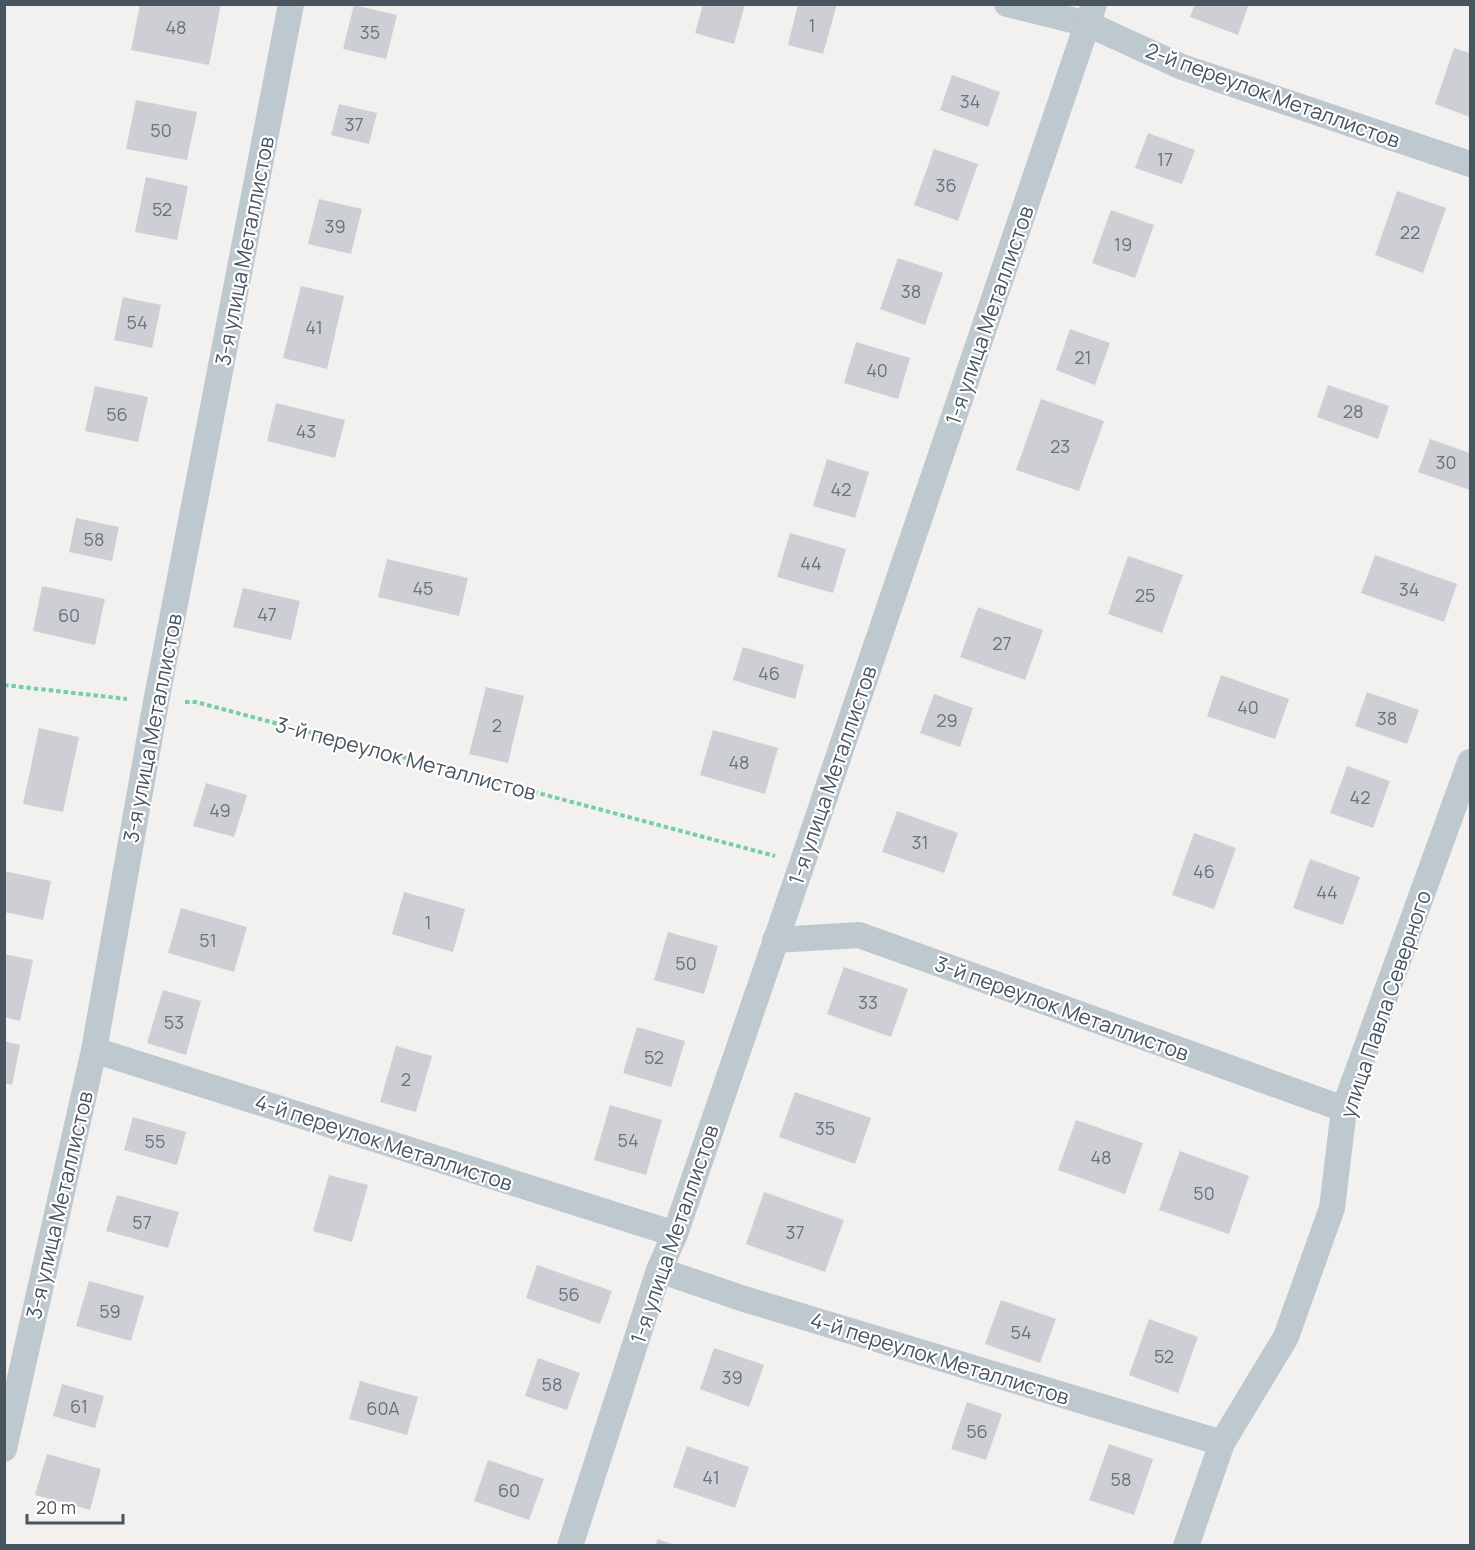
<svg xmlns="http://www.w3.org/2000/svg" width="1475" height="1550" viewBox="0 0 1475 1550" font-family="Manrope,sans-serif">
	<style>
		.building { fill: #cdcfd5 }
		.lines { fill: none; stroke-linecap: round; stroke-linejoin: round }
		.path { stroke: #76cfa1; stroke-width: 4; stroke-dasharray: 4.5 3; stroke-linecap: butt }
		.street { stroke: #bec8cf; stroke-width: 26 }
		.labels { text-anchor: middle; dominant-baseline: central; stroke-width: 4.5; stroke-linejoin: round; paint-order: stroke }
		.number-label { font-size: 18px; fill: #69737c }
		.street-label { font-size: 21px; fill: #48545e; stroke: #fff }
	</style>
	<rect width="100%" height="100%" fill="#f3f0f0"/>
	<g class="building">
		<path d="M 140,4 L 221,4 L 209,65 L 131,50 Z"/>
		<path d="M 703,4 L 745,4 L 734,44 L 695,33 Z"/>
		<path d="M 798,4 L 837,4 L 823,54 L 788,45 Z"/>
		<path d="M 1195,4 L 1249,4 L 1238,35 L 1190,17 Z"/>
		<path d="M 354,5 L 397,15 L 386,59 L 343,49 Z"/>
		<path d="M 1454,48 L 1470,53 L 1470,117 L 1435,104 Z"/>
		<path d="M 952,75 L 1000,92 L 988,127 L 940,110 Z"/>
		<path d="M 136,100 L 197,112 L 187,160 L 126,149 Z"/>
		<path d="M 339,104 L 377,113 L 369,144 L 331,135 Z"/>
		<path d="M 1148,133 L 1195,150 L 1182,184 L 1135,168 Z"/>
		<path d="M 934,149 L 978,164 L 958,221 L 914,205 Z"/>
		<path d="M 146,177 L 188,186 L 177,240 L 135,232 Z"/>
		<path d="M 1397,191 L 1446,208 L 1423,273 L 1375,255 Z"/>
		<path d="M 319,199 L 362,209 L 351,254 L 308,244 Z"/>
		<path d="M 1111,210 L 1154,225 L 1135,278 L 1092,263 Z"/>
		<path d="M 898,258 L 943,273 L 925,325 L 880,309 Z"/>
		<path d="M 301,286 L 344,296 L 327,369 L 283,358 Z"/>
		<path d="M 123,297 L 161,305 L 152,348 L 114,340 Z"/>
		<path d="M 1070,329 L 1110,343 L 1095,385 L 1056,370 Z"/>
		<path d="M 856,342 L 910,358 L 898,399 L 844,383 Z"/>
		<path d="M 1328,385 L 1389,406 L 1378,439 L 1317,417 Z"/>
		<path d="M 95,386 L 148,397 L 138,442 L 85,431 Z"/>
		<path d="M 1041,399 L 1104,421 L 1079,491 L 1016,470 Z"/>
		<path d="M 276,403 L 345,420 L 335,458 L 267,441 Z"/>
		<path d="M 1430,439 L 1470,453 L 1470,490 L 1418,472 Z"/>
		<path d="M 827,459 L 869,472 L 855,518 L 813,506 Z"/>
		<path d="M 76,518 L 119,527 L 112,561 L 69,552 Z"/>
		<path d="M 790,533 L 846,549 L 833,593 L 777,577 Z"/>
		<path d="M 1375,555 L 1457,584 L 1444,622 L 1361,593 Z"/>
		<path d="M 1128,556 L 1183,575 L 1162,633 L 1108,614 Z"/>
		<path d="M 387,559 L 468,578 L 459,616 L 378,597 Z"/>
		<path d="M 42,586 L 105,599 L 95,645 L 33,631 Z"/>
		<path d="M 243,588 L 300,601 L 291,640 L 233,627 Z"/>
		<path d="M 978,607 L 1043,630 L 1025,680 L 960,657 Z"/>
		<path d="M 743,647 L 804,665 L 795,699 L 733,680 Z"/>
		<path d="M 1221,675 L 1289,699 L 1275,739 L 1207,716 Z"/>
		<path d="M 486,687 L 524,696 L 508,763 L 469,754 Z"/>
		<path d="M 1367,692 L 1419,710 L 1407,744 L 1355,726 Z"/>
		<path d="M 934,694 L 973,708 L 960,747 L 920,733 Z"/>
		<path d="M 39,728 L 79,737 L 63,812 L 23,804 Z"/>
		<path d="M 713,730 L 778,748 L 765,794 L 700,775 Z"/>
		<path d="M 1347,766 L 1390,781 L 1373,828 L 1330,813 Z"/>
		<path d="M 206,783 L 247,795 L 234,837 L 193,826 Z"/>
		<path d="M 897,811 L 958,833 L 944,873 L 882,852 Z"/>
		<path d="M 1194,833 L 1236,848 L 1214,909 L 1172,895 Z"/>
		<path d="M 1310,859 L 1360,877 L 1343,925 L 1293,908 Z"/>
		<path d="M 4,871 L 51,881 L 43,920 L 4,912 Z"/>
		<path d="M 404,892 L 465,909 L 453,952 L 392,934 Z"/>
		<path d="M 181,908 L 247,927 L 234,972 L 168,953 Z"/>
		<path d="M 668,932 L 718,946 L 704,994 L 654,980 Z"/>
		<path d="M 4,954 L 33,960 L 20,1021 L 4,1017 Z"/>
		<path d="M 844,967 L 908,989 L 891,1037 L 827,1014 Z"/>
		<path d="M 163,990 L 201,1001 L 186,1055 L 147,1043 Z"/>
		<path d="M 637,1027 L 685,1041 L 671,1087 L 623,1073 Z"/>
		<path d="M 4,1041 L 20,1045 L 12,1085 L 4,1083 Z"/>
		<path d="M 396,1046 L 432,1056 L 416,1112 L 380,1102 Z"/>
		<path d="M 795,1092 L 871,1118 L 855,1164 L 779,1137 Z"/>
		<path d="M 610,1105 L 662,1120 L 646,1175 L 594,1160 Z"/>
		<path d="M 133,1117 L 186,1132 L 177,1165 L 124,1150 Z"/>
		<path d="M 1076,1120 L 1143,1143 L 1125,1194 L 1058,1170 Z"/>
		<path d="M 1180,1151 L 1249,1176 L 1229,1234 L 1159,1210 Z"/>
		<path d="M 329,1175 L 368,1185 L 352,1242 L 313,1231 Z"/>
		<path d="M 764,1192 L 844,1220 L 825,1272 L 746,1244 Z"/>
		<path d="M 117,1195 L 179,1212 L 168,1248 L 106,1231 Z"/>
		<path d="M 537,1265 L 612,1291 L 600,1324 L 526,1298 Z"/>
		<path d="M 89,1281 L 144,1296 L 131,1341 L 76,1326 Z"/>
		<path d="M 1001,1300 L 1056,1319 L 1040,1363 L 985,1344 Z"/>
		<path d="M 1149,1319 L 1198,1337 L 1178,1393 L 1129,1375 Z"/>
		<path d="M 714,1348 L 764,1365 L 749,1407 L 700,1389 Z"/>
		<path d="M 538,1358 L 580,1373 L 567,1410 L 525,1396 Z"/>
		<path d="M 360,1381 L 418,1397 L 407,1435 L 349,1419 Z"/>
		<path d="M 62,1384 L 104,1396 L 95,1428 L 53,1416 Z"/>
		<path d="M 967,1402 L 1002,1414 L 986,1460 L 951,1449 Z"/>
		<path d="M 1109,1444 L 1153,1459 L 1134,1515 L 1089,1500 Z"/>
		<path d="M 687,1446 L 749,1467 L 735,1508 L 673,1487 Z"/>
		<path d="M 47,1454 L 101,1469 L 90,1510 L 35,1495 Z"/>
		<path d="M 488,1460 L 544,1479 L 529,1520 L 474,1501 Z"/>
		<path d="M 658,1539 L 675,1545 L 675,1546 L 655,1546 Z"/>
	</g>
	<g class="lines">
		<g class="path">
			<path d="M 4,685 L 127,699"/>
			<path d="M 185,702 L 196,702 L 775,856"/>
		</g>
		<g class="street">
			<path d="M 1007,4 L 1088,24 L 1182,67 L 1470,164"/>
			<path d="M 775,940 L 859,935 L 1344,1109"/>
			<path d="M 94,1050 L 675,1234"/>
			<path d="M 659,1270 L 744,1299 L 1222,1443"/>
			<path d="M 4,1449 L 94,1050 L 156,702 L 291,4"/>
			<path d="M 570,1546 L 659,1270 L 675,1234 L 802,864 L 1094,4"/>
			<path d="M 1186,1546 L 1222,1443 L 1286,1337 L 1332,1208 L 1344,1109 L 1470,762"/>
		</g>
	</g>
	<g class="labels">
		<g class="number-label">
			<text x="812" y="25">1</text>
			<text x="176" y="27">48</text>
			<text x="370" y="32">35</text>
			<text x="970" y="101">34</text>
			<text x="354" y="124">37</text>
			<text x="161" y="130">50</text>
			<text x="1165" y="159">17</text>
			<text x="946" y="185">36</text>
			<text x="162" y="209">52</text>
			<text x="335" y="226">39</text>
			<text x="1410" y="232">22</text>
			<text x="1123" y="244">19</text>
			<text x="911" y="291">38</text>
			<text x="137" y="322">54</text>
			<text x="314" y="327">41</text>
			<text x="1083" y="357">21</text>
			<text x="877" y="370">40</text>
			<text x="1353" y="411">28</text>
			<text x="117" y="414">56</text>
			<text x="306" y="431">43</text>
			<text x="1060" y="446">23</text>
			<text x="1446" y="462">30</text>
			<text x="841" y="489">42</text>
			<text x="94" y="539">58</text>
			<text x="811" y="563">44</text>
			<text x="423" y="588">45</text>
			<text x="1409" y="589">34</text>
			<text x="1145" y="595">25</text>
			<text x="267" y="614">47</text>
			<text x="69" y="615">60</text>
			<text x="1002" y="643">27</text>
			<text x="769" y="673">46</text>
			<text x="1248" y="707">40</text>
			<text x="1387" y="718">38</text>
			<text x="947" y="720">29</text>
			<text x="497" y="725">2</text>
			<text x="739" y="762">48</text>
			<text x="1360" y="797">42</text>
			<text x="220" y="810">49</text>
			<text x="920" y="842">31</text>
			<text x="1204" y="871">46</text>
			<text x="1327" y="892">44</text>
			<text x="428" y="922">1</text>
			<text x="208" y="940">51</text>
			<text x="686" y="963">50</text>
			<text x="868" y="1002">33</text>
			<text x="174" y="1022">53</text>
			<text x="654" y="1057">52</text>
			<text x="406" y="1079">2</text>
			<text x="825" y="1128">35</text>
			<text x="628" y="1140">54</text>
			<text x="155" y="1141">55</text>
			<text x="1101" y="1157">48</text>
			<text x="1204" y="1193">50</text>
			<text x="142" y="1222">57</text>
			<text x="795" y="1232">37</text>
			<text x="569" y="1294">56</text>
			<text x="110" y="1311">59</text>
			<text x="1021" y="1332">54</text>
			<text x="1164" y="1356">52</text>
			<text x="732" y="1377">39</text>
			<text x="552" y="1384">58</text>
			<text x="79" y="1406">61</text>
			<text x="383" y="1408">60А</text>
			<text x="977" y="1431">56</text>
			<text x="711" y="1477">41</text>
			<text x="1121" y="1479">58</text>
			<text x="509" y="1490">60</text>
		</g>
		<g class="street-label">
			<text transform="translate(1273 95) rotate(20)">2-й переулок Металлистов</text>
			<text transform="translate(244 251) rotate(-79)">3-я улица Металлистов</text>
			<text transform="translate(989 315) rotate(-71)">1-я улица Металлистов</text>
			<text transform="translate(152 728) rotate(-79)">3-я улица Металлистов</text>
			<text transform="translate(406 758) rotate(15)">3-й переулок Металлистов</text>
			<text transform="translate(832 775) rotate(-71)">1-я улица Металлистов</text>
			<text transform="translate(1385 1004) rotate(-71)">улица Павла Северного</text>
			<text transform="translate(1062 1008) rotate(20)">3-й переулок Металлистов</text>
			<text transform="translate(384 1142) rotate(18)">4-й переулок Металлистов</text>
			<text transform="translate(59 1205) rotate(-77)">3-я улица Металлистов</text>
			<text transform="translate(674 1234) rotate(-71)">1-я улица Металлистов</text>
			<text transform="translate(940 1358) rotate(17)">4-й переулок Металлистов</text>
		</g>
	</g>
	<rect width="1475" height="1550" fill="none" stroke="#48545e" stroke-width="12"/>
	<path d="M27 1514v9h96v-9" fill="none" stroke="#48545e" stroke-width="3"/>
	<text x="36" y="1514" font-size="18" fill="#48545e" stroke="#ffffff" stroke-width="4.5" paint-order="stroke">20 m</text>
</svg>
